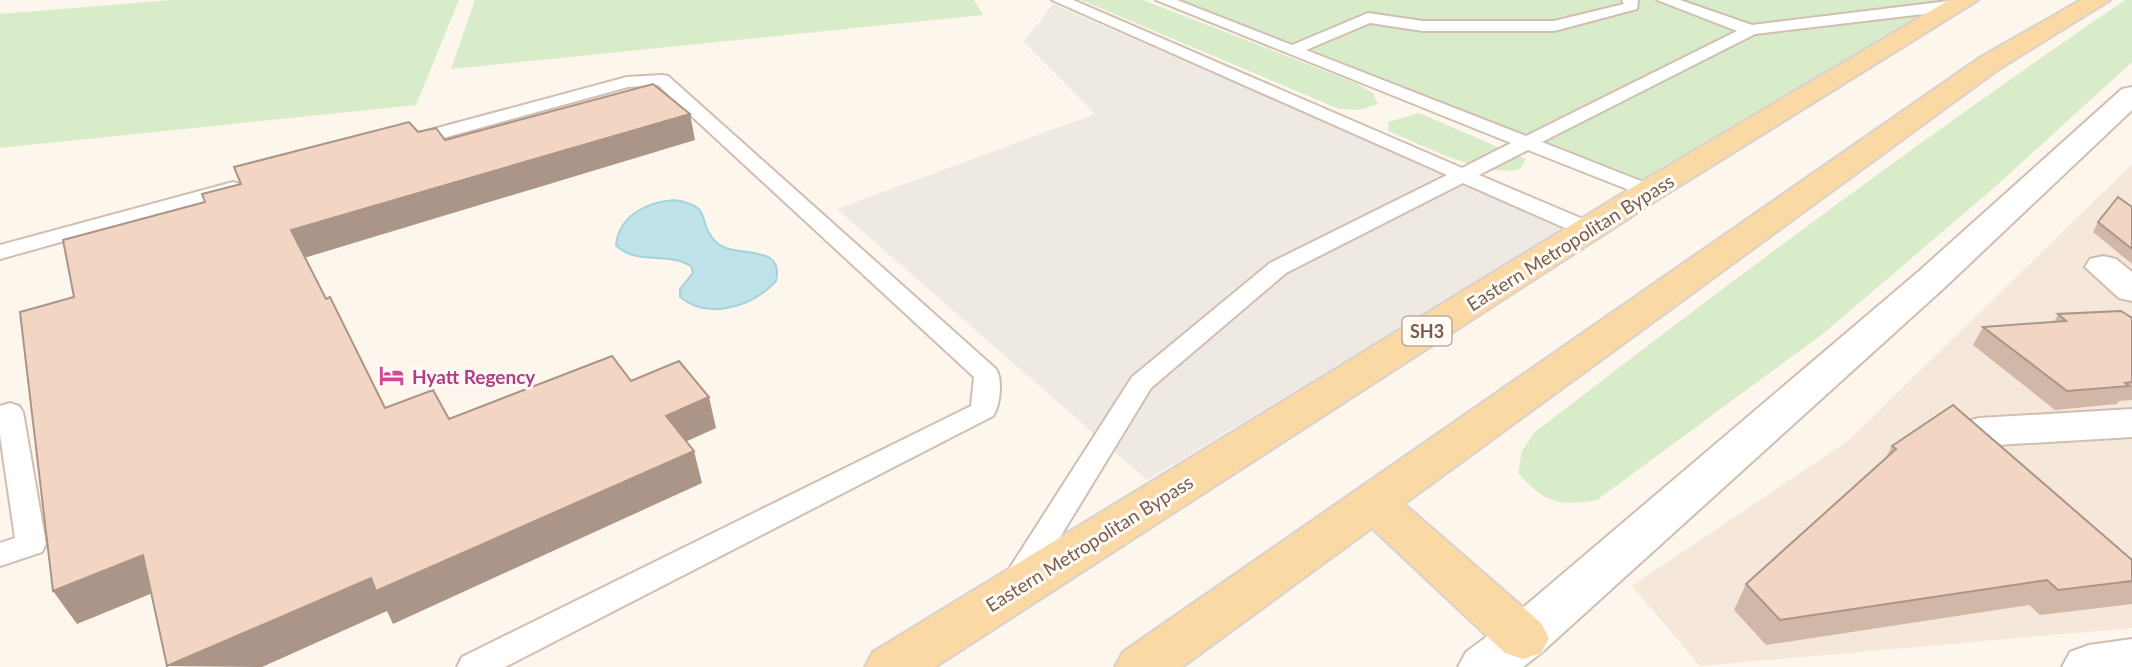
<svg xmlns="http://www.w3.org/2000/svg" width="2132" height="667" viewBox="0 0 2132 667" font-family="Lato,sans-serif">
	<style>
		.residential { fill: #f5e8da }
		.industrial { fill: #efe9e4 }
		.green { fill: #d8ecc9 }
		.water { fill: #bfe3e8; stroke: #a5d3da; stroke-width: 2 }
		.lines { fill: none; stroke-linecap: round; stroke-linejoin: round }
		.service-casing { stroke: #d1beb0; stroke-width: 4 }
		.minor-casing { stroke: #d1beb0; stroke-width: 4 }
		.tertiary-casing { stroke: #d1beb0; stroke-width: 4 }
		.primary-casing { stroke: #dad1cd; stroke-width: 4 }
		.service { fill: #fff; fill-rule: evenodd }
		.minor { fill: #fff; fill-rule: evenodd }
		.tertiary { fill: #fff; fill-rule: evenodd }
		.primary { fill: #fbd9a5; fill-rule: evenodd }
		.wall { fill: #d1b7a8 }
		.shaded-wall { fill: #aa9588 }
		.building { fill: #f3d5c3; stroke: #aa9588; stroke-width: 2 }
		.labels { text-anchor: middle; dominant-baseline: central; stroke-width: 6; stroke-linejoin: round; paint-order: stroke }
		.shield { fill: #fffaf3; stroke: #a28b7f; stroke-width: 2 }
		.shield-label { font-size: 18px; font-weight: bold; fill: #7a5c4d }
		.street-label { font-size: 19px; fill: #7a5c4d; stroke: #fffaf3 }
		.hotel-label { font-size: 19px; font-weight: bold; fill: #b23c85; stroke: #fffaf3; text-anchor: start }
	</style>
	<rect width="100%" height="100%" fill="#fdf6ec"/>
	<path class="residential" d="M 2132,164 L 2132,628 L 1700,666 L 1632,586 L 1849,440 Z"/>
	<path class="industrial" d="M 1053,4 L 1567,227 L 1147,480 L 837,209 L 1095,114 L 1024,42 Z"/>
	<g class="green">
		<path d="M 172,0 L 459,0 L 416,105 L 0,148 L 0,14 Z"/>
		<path d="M 475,0 L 974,0 L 983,15 L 451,69 Z"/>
		<path d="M 1081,0 L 1143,0 L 1356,83 L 1373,93 L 1378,104 L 1360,110 L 1339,109 Z"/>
		<path d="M 1181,0 L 1951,0 L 1641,181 Z"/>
		<path d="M 2125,0 L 2132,0 L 2132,62 L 1996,186 L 1824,333 L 1597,500 C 1557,507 1544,502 1518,473 L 1522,451 L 1535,432 C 1728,283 1924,137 2125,0 Z"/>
		<path d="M 1419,113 L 1526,159 L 1520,169 C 1483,178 1424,145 1388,131 L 1388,122 Z"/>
	</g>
	<path class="water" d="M 674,200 C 716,206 695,223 717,243 C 735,259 785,242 776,281 C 753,306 709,321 680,297 L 680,289 L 693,273 L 691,266 C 667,251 636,266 616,245 C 619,215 648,202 674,200 Z"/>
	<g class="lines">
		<defs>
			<g id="service">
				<path d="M 1052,0 L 1073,0 L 1462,168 L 1511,143 L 1156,0 L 1177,0 L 1292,45 L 1368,13 L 1423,21 L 1554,21 L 1624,4 L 1622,0 L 1638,0 L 1637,9 L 1554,31 L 1423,31 L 1370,23 L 1306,50 L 1526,136 L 1737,31 L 1657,0 L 1680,0 L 1752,25 L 1957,0 L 1965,5 L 1957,10 L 1755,34 L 1542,142 L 1656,187 L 1659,191 L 1656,195 L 1642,195 L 1528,150 L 1479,175 L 1597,225 L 1600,230 L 1597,235 L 1581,235 L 1463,183 L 1286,273 L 1151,388 L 1029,588 L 1018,592 L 1007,588 L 1002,580 L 1132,377 L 1270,263 L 1447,175 Z"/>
				<path d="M 662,75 L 668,76 L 996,369 C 1003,380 1000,406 993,416 L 505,667 L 457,667 L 462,657 L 971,406 L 974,377 L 658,85 L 628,87 L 407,148 L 397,142 L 400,138 L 627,77 Z"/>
				<path d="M 233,182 L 240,184 L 243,188 L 240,192 L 0,259 L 0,245 Z"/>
				<path d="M 10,403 L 19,406 L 23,412 L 46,544 L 42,552 L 0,566 L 0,543 L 15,538 L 0,435 L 0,406 Z"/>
			</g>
			<g id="minor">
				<path d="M 2103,256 L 2116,259 L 2132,272 L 2132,301 L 2119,298 L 2085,267 L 2090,259 Z"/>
				<path d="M 2132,409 L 2132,437 L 1979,446 L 1964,442 L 1958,432 L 1964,422 L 1979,418 Z"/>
			</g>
			<g id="tertiary">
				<path d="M 2132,87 L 2132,110 L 1944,288 L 1541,653 L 1523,667 L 1458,667 L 1466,652 L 1505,623 L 1918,272 L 2122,89 Z"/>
				<path d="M 2132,639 L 2132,667 L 2062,667 L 2070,652 L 2089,645 Z"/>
			</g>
			<g id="primary">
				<path d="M 1949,0 L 1978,0 L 1660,198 L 935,667 L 865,667 L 873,652 L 1638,184 Z"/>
				<path d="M 2081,0 L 2110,0 L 1999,69 L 1404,504 L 1541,623 L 1549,638 L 1541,653 L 1523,659 L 1505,653 L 1372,528 L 1182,667 L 1115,667 L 1123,652 L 1981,57 Z"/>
			</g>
		</defs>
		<use href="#service" class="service-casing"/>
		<use href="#minor" class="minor-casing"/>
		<use href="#tertiary" class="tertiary-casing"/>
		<use href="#primary" class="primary-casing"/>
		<use href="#service" class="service"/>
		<use href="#minor" class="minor"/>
		<use href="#tertiary" class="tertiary"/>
		<use href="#primary" class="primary"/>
	</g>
	<g class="wall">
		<path d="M 2132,207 L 2132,264 L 2093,232 L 2098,222 Z"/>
		<path d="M 2058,314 L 2132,318 L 2132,400 L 2119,401 L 2117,404 L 2055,410 L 1973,345 L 1983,327 L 2054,322 Z"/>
		<path d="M 1892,446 L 2132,560 L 2132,604 L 2040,615 L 2029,605 L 1766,645 L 1734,610 L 1746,584 L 1885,459 Z"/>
	</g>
	<g class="shaded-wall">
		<path d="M 690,114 L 695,140 L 304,258 L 291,230 Z"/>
		<path d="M 709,397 L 716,428 L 674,447 L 666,416 Z"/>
		<path d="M 694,451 L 702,483 L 393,624 L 387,611 L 262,667 L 167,666 L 371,578 Z"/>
		<path d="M 143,555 L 165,588 L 77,624 L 53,591 Z"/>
	</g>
	<g class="building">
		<path d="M 653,84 L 690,114 L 291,230 L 326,299 L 330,297 L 385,408 L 433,390 L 449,419 L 612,356 L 631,381 L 679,361 L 709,397 L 666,416 L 694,451 L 376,591 L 371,578 L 167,666 L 143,555 L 53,591 L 20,312 L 74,297 L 63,240 L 205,202 L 202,194 L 241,184 L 234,167 L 409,122 L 418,132 L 436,128 L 445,140 Z"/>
		<path d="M 2118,197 L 2132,207 L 2132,249 L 2098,222 Z"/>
		<path d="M 2121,311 L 2132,318 L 2132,382 L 2125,383 L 2129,386 L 2067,391 L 1983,327 L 2066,321 L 2058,314 Z"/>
		<path d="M 1953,405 L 2132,560 L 2132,581 L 2058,590 L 2047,580 L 1780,620 L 1746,584 L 1896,449 L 1892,446 Z"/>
	</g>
	<defs>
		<symbol id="hotel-bare" viewBox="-9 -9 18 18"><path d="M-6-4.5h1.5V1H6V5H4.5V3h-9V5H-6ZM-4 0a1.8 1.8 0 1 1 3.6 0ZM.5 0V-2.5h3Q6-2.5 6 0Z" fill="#d1479c" stroke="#fffaf3" stroke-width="2.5" paint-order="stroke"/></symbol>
	</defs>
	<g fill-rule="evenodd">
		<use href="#hotel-bare" x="374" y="358" width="35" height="35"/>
	</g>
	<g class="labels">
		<rect class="shield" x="1402.5" y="316.5" width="49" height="29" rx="5"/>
		<g class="shield-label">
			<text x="1427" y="331">SH3</text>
		</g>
		<g class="street-label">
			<text transform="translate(1570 242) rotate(-32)">Eastern Metropolitan Bypass</text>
			<text transform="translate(1089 543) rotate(-32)">Eastern Metropolitan Bypass</text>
		</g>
		<g class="hotel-label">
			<text x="412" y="376">Hyatt Regency</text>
		</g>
	</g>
</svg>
